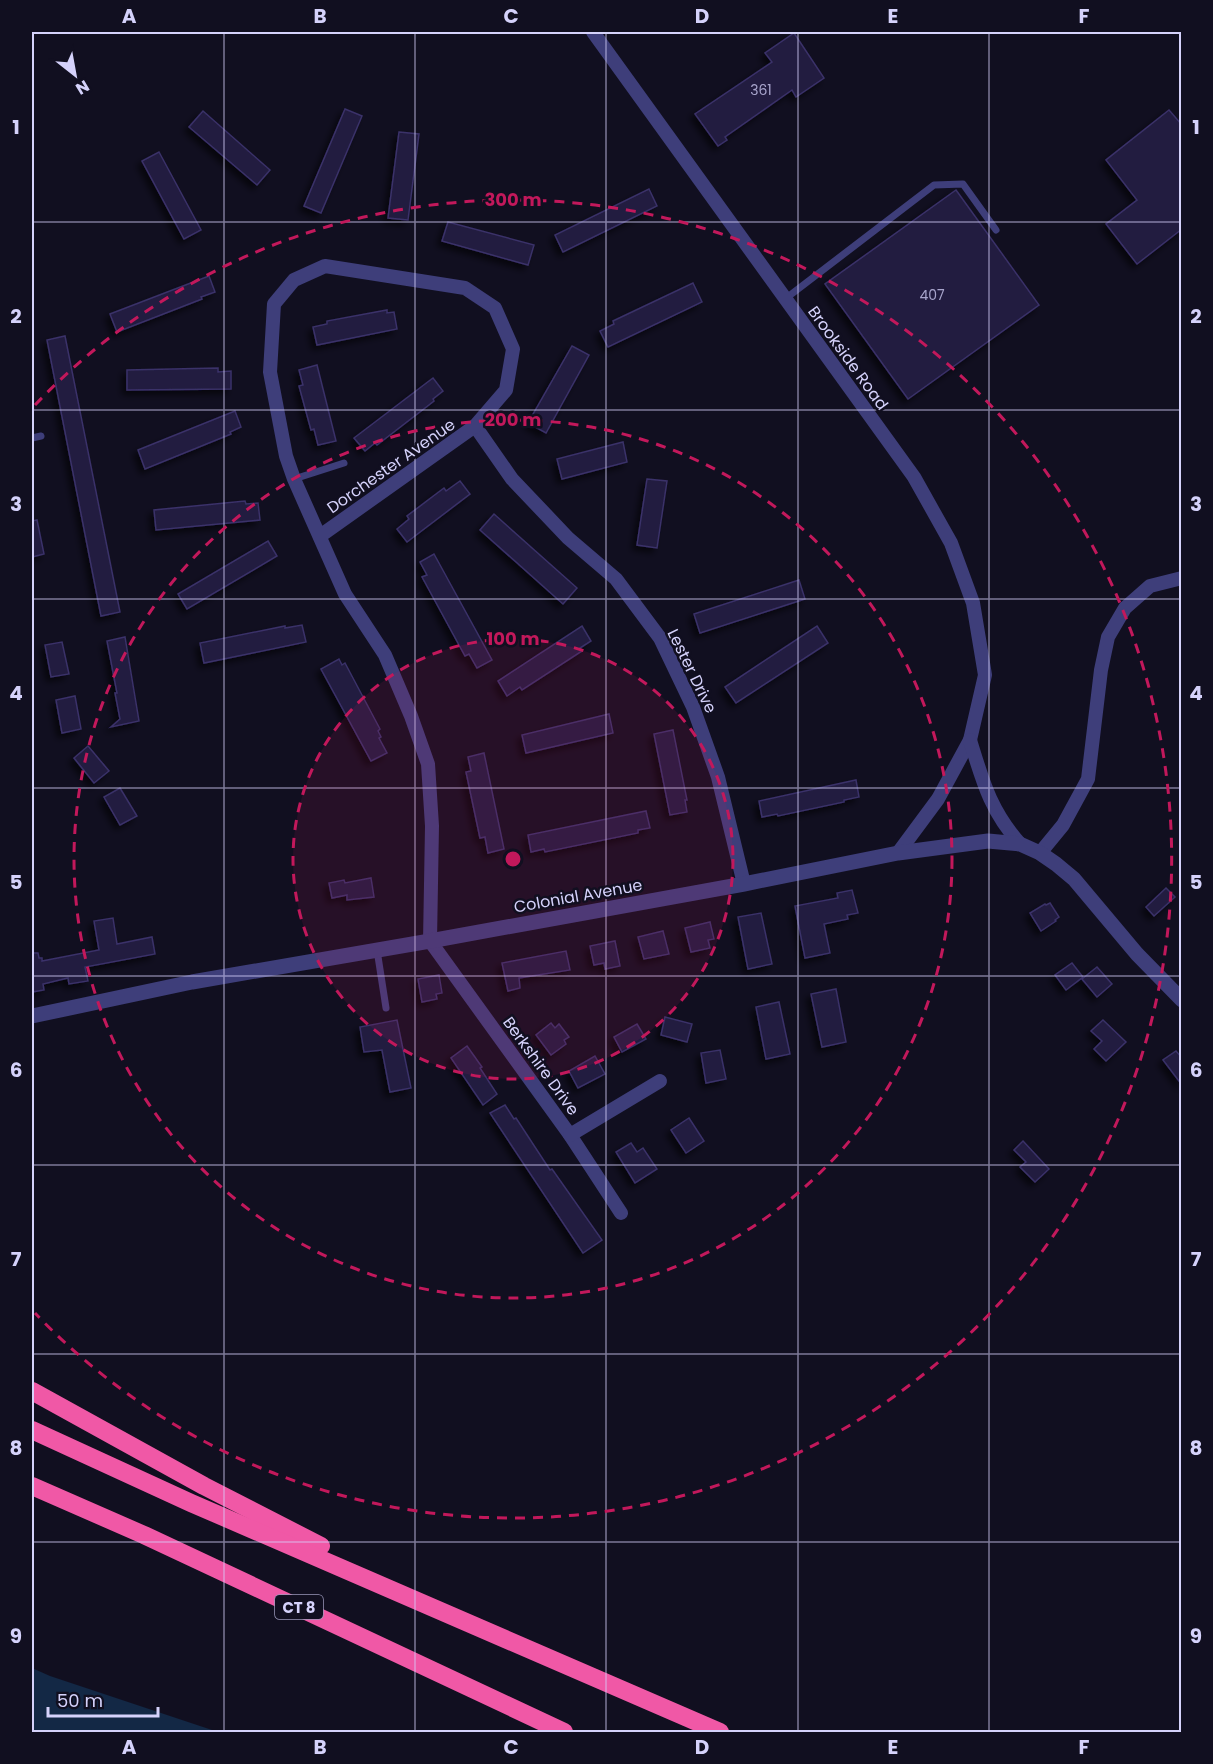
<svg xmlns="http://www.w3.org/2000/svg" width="1213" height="1764" viewBox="0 0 1213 1764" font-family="Poppins,sans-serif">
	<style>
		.water { fill: #132845 }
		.building { fill: #221d3f; stroke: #3a3169; stroke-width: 1.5; filter: url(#shadow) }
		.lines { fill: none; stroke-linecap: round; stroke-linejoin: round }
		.service { stroke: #3e3e7a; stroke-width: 7 }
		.minor { stroke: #3e3e7a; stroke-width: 14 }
		.tertiary { stroke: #3e3e7a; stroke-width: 15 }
		.motorway { stroke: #f058a6; stroke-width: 18 }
		.grid { fill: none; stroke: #d5d2fb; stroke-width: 1.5; stroke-opacity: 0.55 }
		.ring { fill: none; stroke: #c2185b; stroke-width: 3; stroke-dasharray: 10 8 }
		.labels { text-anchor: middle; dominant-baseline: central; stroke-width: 5; stroke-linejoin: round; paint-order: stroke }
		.number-label { font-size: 14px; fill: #a8a5cc }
		.shield { fill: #110f20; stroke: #9a98b9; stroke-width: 1.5 }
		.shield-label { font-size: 15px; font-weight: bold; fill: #d5d2fb }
		.street-label { font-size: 16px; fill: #d5d2fb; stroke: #110f20 }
		.centre { fill: #c2185b; stroke: #110f20; stroke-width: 3 }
		.ring-label { font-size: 18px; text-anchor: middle; font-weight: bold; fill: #c2185b; stroke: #110f20; stroke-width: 5; stroke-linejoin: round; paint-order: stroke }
		.neatline { fill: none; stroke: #d5d2fb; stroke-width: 2 }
		.grid-label { font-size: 20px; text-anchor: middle; font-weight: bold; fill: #d5d2fb }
	</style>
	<defs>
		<filter id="shadow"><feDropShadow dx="-4.5" dy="4.5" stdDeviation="3" flood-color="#0009"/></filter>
	</defs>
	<rect width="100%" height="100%" fill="#110f20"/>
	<path class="water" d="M 32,1668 L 50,1676 L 218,1732 L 32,1732 Z"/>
	<g class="building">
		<path d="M 794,33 L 824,78 L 796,97 L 792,90 L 725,137 L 727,140 L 718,146 L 695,114 L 772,62 L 765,53 Z"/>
		<path d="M 345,109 L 362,116 L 321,213 L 304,206 Z"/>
		<path d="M 1169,110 L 1182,125 L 1182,229 L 1137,264 L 1106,224 L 1137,200 L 1106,160 Z"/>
		<path d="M 203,111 L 270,170 L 257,185 L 189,127 Z"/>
		<path d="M 399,132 L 419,134 L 408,220 L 388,218 Z"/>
		<path d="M 159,152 L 201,230 L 184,239 L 142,161 Z"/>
		<path d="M 649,189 L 657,206 L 563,252 L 555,235 Z"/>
		<path d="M 956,190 L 1039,305 L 908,399 L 825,284 Z"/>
		<path d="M 448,222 L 534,245 L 528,265 L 442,241 Z"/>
		<path d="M 209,276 L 215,292 L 201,297 L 202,299 L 117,332 L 110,314 Z"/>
		<path d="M 693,283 L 702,302 L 608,347 L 600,331 L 614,324 L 613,321 Z"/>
		<path d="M 387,310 L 387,313 L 394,312 L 397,329 L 317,345 L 313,327 L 327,324 L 327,321 Z"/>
		<path d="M 65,336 L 120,612 L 101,616 L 47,340 Z"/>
		<path d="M 572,346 L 589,355 L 546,433 L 528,423 Z"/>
		<path d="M 317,365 L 336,441 L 318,445 L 314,429 L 311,430 L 299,386 L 303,385 L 299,370 Z"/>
		<path d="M 218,368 L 218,372 L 231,371 L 231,389 L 127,390 L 127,370 Z"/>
		<path d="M 433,378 L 443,391 L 433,399 L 434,401 L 377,445 L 375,443 L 365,451 L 354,438 Z"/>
		<path d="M 235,411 L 241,427 L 230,432 L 231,434 L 145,469 L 138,450 Z"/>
		<path d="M 623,442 L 627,462 L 562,479 L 557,459 Z"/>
		<path d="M 647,479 L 667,481 L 657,548 L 637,545 Z"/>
		<path d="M 460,481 L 470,494 L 407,542 L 397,529 L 409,519 L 407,516 L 444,488 L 446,491 Z"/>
		<path d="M 245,501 L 246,504 L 258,503 L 260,520 L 156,530 L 154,510 Z"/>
		<path d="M 494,514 L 577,588 L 563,604 L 480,530 Z"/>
		<path d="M 37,520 L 44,554 L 32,557 L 32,521 Z"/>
		<path d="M 268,541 L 277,556 L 187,609 L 178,594 Z"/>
		<path d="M 434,554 L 492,660 L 477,668 L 469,654 L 465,656 L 422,577 L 427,575 L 420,562 Z"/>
		<path d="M 799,580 L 805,599 L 700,633 L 694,614 Z"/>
		<path d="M 302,625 L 306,642 L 204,663 L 200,643 L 285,626 L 285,628 Z"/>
		<path d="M 582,626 L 591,641 L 580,648 L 582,651 L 522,690 L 520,687 L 507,696 L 498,681 Z"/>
		<path d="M 817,626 L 828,643 L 736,703 L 725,687 Z"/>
		<path d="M 125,637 L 139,721 L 111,727 L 120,719 L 115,693 L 117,693 L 107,641 Z"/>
		<path d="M 62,642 L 69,674 L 51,677 L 45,645 Z"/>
		<path d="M 339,659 L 342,665 L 345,663 L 380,729 L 378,731 L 381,737 L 379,738 L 387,753 L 371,761 L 321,669 Z"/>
		<path d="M 75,696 L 81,729 L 62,733 L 56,700 Z"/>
		<path d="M 609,714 L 613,733 L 526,753 L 522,735 Z"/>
		<path d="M 673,730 L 687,800 L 685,800 L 687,812 L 670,815 L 654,734 Z"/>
		<path d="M 88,746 L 109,771 L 94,783 L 74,758 Z"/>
		<path d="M 484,753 L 504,849 L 488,853 L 485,837 L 480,838 L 466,772 L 471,771 L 468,757 Z"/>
		<path d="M 856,780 L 859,797 L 844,800 L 844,802 L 778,816 L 777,814 L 762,817 L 759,801 Z"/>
		<path d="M 120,788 L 137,816 L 120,825 L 104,797 Z"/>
		<path d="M 646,811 L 650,828 L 638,830 L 638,833 L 545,852 L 544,849 L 531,852 L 528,835 Z"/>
		<path d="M 371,878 L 374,897 L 347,900 L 347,895 L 332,898 L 329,883 L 344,880 L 345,883 Z"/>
		<path d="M 1166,888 L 1175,897 L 1154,916 L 1146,907 Z"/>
		<path d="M 852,890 L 858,913 L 847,915 L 848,919 L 824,924 L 830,953 L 805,958 L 795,906 L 838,898 L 837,893 Z"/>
		<path d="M 1050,903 L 1059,917 L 1055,920 L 1056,921 L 1041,931 L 1030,913 L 1045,904 L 1046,905 Z"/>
		<path d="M 761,913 L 772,964 L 748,969 L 738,917 Z"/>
		<path d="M 113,918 L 117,944 L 152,937 L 155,954 L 85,967 L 88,981 L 69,984 L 68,978 L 43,984 L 44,990 L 32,992 L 32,953 L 38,953 L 39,958 L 42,958 L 42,961 L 99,950 L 94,921 Z"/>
		<path d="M 710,922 L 714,939 L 708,940 L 710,948 L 691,952 L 685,928 Z"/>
		<path d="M 663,931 L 669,954 L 644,959 L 638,937 Z"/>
		<path d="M 615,941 L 620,966 L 605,969 L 604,963 L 594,965 L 590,946 Z"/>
		<path d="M 566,951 L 570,970 L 519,978 L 520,988 L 508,991 L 502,963 Z"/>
		<path d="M 1072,963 L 1083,977 L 1066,990 L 1055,975 Z"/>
		<path d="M 1097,967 L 1112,984 L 1097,997 L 1082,979 Z"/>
		<path d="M 439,975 L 442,993 L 436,994 L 437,999 L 422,1002 L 418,979 Z"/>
		<path d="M 836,989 L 846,1042 L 822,1047 L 811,994 Z"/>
		<path d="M 779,1002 L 790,1054 L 766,1059 L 756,1007 Z"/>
		<path d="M 665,1017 L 692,1024 L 687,1042 L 661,1035 Z"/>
		<path d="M 397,1020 L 411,1088 L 390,1092 L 382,1050 L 364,1052 L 360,1027 Z"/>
		<path d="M 1103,1020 L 1126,1042 L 1106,1061 L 1094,1049 L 1102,1041 L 1091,1031 Z"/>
		<path d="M 551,1023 L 555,1028 L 559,1024 L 569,1037 L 564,1040 L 566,1044 L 551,1055 L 536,1035 Z"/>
		<path d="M 637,1024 L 646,1039 L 622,1052 L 614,1037 Z"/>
		<path d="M 467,1046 L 482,1067 L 480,1068 L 497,1094 L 483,1105 L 451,1058 Z"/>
		<path d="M 720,1050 L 726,1079 L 706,1083 L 701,1053 Z"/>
		<path d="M 1176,1051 L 1182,1058 L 1182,1085 L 1163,1060 Z"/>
		<path d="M 595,1056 L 605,1074 L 578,1088 L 569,1071 Z"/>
		<path d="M 505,1105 L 514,1119 L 516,1118 L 550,1170 L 552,1169 L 602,1240 L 583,1253 L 490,1113 Z"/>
		<path d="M 689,1118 L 704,1141 L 686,1153 L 671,1130 Z"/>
		<path d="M 1023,1141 L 1049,1169 L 1035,1182 L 1020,1167 L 1026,1162 L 1014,1150 Z"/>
		<path d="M 631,1143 L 637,1152 L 643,1148 L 657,1169 L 635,1183 L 616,1152 Z"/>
	</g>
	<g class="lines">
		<g class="service">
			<path d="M 785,299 L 934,185 L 963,184 L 996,230"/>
			<path d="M 32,438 L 41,436"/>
			<path d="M 294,479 L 344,463"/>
			<path d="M 377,950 L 386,1008"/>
		</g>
		<g class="minor">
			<path d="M 593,32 L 914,477 L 951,543 L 973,603 L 985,675 L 970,740 L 938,799 L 898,853"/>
			<path d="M 475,426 L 512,479 L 568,538 L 616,579 L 660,638 L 693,707 L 718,777 L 744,884"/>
			<path d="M 320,536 L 475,426 L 506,390 L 513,349 L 495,308 L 465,288 L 325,266 L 294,280 L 274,304 L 270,372 L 286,456 L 294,479 L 345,594 L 385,655 L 411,716 L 428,764 L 432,826 L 430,941 L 570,1135 L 621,1213"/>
			<path d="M 970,740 C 983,782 990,810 1020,844"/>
			<path d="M 1040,853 L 1063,825 L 1088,779 L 1101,670 L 1108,637 L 1125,608 L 1150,586 L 1182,578"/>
			<path d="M 570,1135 L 660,1081"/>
		</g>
		<path class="tertiary" d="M 32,1016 L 192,982 L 430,941 L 744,884 L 898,853 L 988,841 L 1020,844 L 1040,853 L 1056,864 L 1074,879 L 1137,954 L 1182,1000"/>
		<g class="motorway">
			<path d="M 32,1391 L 204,1486 L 321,1546"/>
			<path d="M 32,1430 L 191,1503 L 720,1732"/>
			<path d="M 32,1486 L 144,1535 L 564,1732"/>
		</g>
	</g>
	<path class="grid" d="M 224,32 L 224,1732M 415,32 L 415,1732M 606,32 L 606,1732M 798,32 L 798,1732M 989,32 L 989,1732M 32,222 L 1182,222M 32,410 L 1182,410M 32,599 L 1182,599M 32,788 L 1182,788M 32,976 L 1182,976M 32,1165 L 1182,1165M 32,1354 L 1182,1354M 32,1542 L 1182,1542"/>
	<circle cx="513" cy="859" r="220" fill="#c2185b" fill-opacity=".12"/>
	<g class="ring">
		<circle cx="513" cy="859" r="220"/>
		<circle cx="513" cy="859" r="439"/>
		<path d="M35 405A659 659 0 1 1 35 1313"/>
	</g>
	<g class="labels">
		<g class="number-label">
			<text x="761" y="90">361</text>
			<text x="932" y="295">407</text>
		</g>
		<rect class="shield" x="275" y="1595" width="48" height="24" rx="4.5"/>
		<g class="shield-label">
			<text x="299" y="1607">CT 8</text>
		</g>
		<g class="street-label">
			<text transform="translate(848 358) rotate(54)">Brookside Road</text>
			<text transform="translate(391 466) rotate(-35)">Dorchester Avenue</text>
			<text transform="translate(692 671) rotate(64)">Lester Drive</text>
			<text transform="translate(578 896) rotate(-10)">Colonial Avenue</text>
			<text transform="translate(541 1066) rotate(54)">Berkshire Drive</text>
		</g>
	</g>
	<circle cx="513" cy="859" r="9" class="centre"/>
	<g class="ring-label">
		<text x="513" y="206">300 m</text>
		<text x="513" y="426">200 m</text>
		<text x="513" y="645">100 m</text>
	</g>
	<rect width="1213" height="1764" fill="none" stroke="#110f20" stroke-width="66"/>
	<g transform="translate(75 75) rotate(149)" stroke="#110f20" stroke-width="4.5" paint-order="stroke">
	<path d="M0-4.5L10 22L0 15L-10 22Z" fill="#d5d2fb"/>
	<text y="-9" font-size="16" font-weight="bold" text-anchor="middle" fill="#d5d2fb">N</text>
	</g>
	<path d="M48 1707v9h110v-9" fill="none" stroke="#d5d2fb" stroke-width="3"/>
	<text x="57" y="1707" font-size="18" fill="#d5d2fb" stroke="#110f20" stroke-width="4.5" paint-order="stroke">50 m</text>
	<rect x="33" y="33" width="1147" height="1698" class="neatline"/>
	<g class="grid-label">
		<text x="129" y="23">A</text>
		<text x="320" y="23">B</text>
		<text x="511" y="23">C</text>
		<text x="702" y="23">D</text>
		<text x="893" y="23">E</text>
		<text x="1084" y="23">F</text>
		<text x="16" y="134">1</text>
		<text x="1196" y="134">1</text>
		<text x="16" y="323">2</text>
		<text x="1196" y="323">2</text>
		<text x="16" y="511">3</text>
		<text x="1196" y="511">3</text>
		<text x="16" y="700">4</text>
		<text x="1196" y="700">4</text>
		<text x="16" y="889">5</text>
		<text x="1196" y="889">5</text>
		<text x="16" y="1077">6</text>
		<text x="1196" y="1077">6</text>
		<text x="16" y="1266">7</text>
		<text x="1196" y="1266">7</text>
		<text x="16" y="1455">8</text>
		<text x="1196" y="1455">8</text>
		<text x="16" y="1643">9</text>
		<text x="1196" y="1643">9</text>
		<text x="129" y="1754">A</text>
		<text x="320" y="1754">B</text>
		<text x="511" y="1754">C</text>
		<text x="702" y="1754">D</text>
		<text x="893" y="1754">E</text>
		<text x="1084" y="1754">F</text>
	</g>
</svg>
